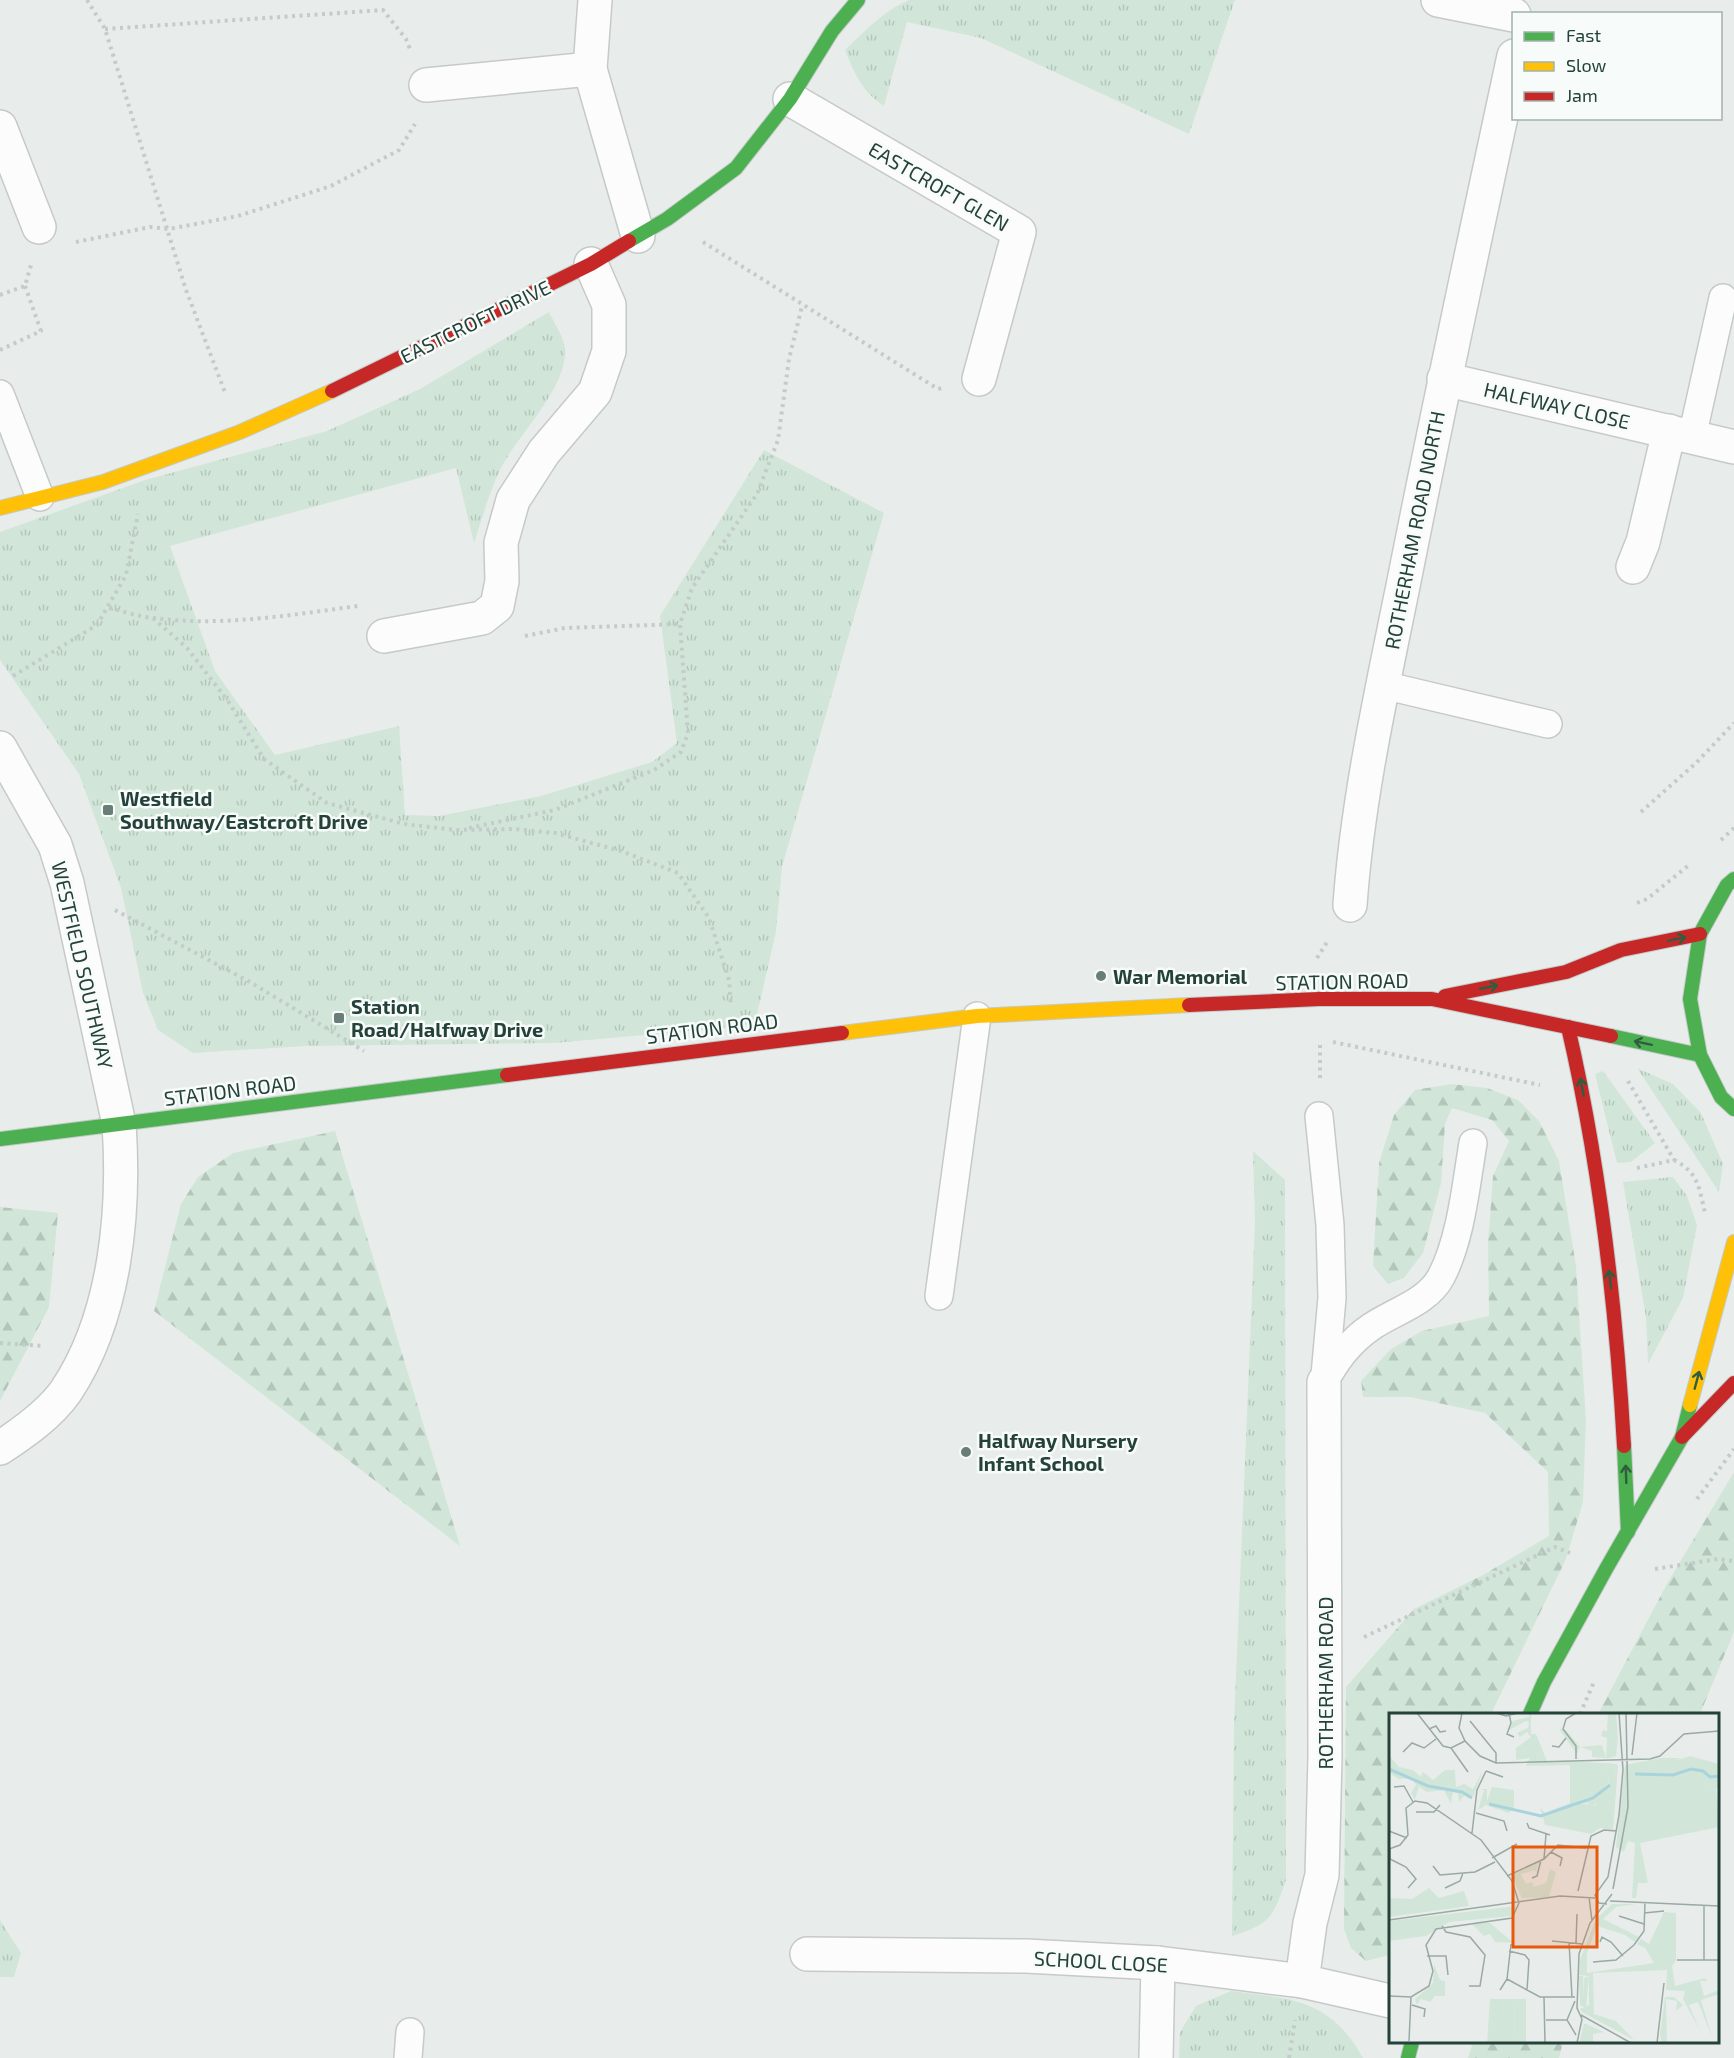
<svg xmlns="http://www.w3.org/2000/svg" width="1734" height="2058" viewBox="0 0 1734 2058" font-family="'Exo 2',sans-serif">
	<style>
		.grass { fill: url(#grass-tufts) }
		.forest { fill: url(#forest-firs) }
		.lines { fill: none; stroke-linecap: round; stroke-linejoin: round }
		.lane-casing { stroke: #c5cac8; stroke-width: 30 }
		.street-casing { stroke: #c5cac8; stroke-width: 36 }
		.fast-casing { stroke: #c3cbc8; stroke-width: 16 }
		.slow-casing { stroke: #c3cbc8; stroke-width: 16 }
		.jam-casing { stroke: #c3cbc8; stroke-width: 16 }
		.path { stroke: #c3ccca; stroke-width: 4; stroke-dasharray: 3 4.5; stroke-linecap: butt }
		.lane { stroke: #fcfcfc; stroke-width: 27 }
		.street { stroke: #fcfcfc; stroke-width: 33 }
		.fast { stroke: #4caf50; stroke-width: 14 }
		.slow { stroke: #ffc107; stroke-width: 14 }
		.jam { stroke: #c62828; stroke-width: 14 }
		.oneway { stroke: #2e5d40 }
		.poi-dot { fill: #697e78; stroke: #f7fbf9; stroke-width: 2 }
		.labels { text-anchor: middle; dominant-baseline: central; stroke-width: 5; stroke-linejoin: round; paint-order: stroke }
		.street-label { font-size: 20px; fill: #24423a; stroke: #f7fbf9 }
		.poi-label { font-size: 20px; font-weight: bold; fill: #24423a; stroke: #f7fbf9; text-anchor: start }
		.inset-river { fill: none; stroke: #a9d4db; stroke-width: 3 }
		.inset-road { fill: none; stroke: #9aa9a4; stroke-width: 1.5 }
		.view { fill: #e8590c; fill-opacity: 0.15; stroke: #e8590c; stroke-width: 3 }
		.inset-edge { fill: none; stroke: #24423a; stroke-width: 3 }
	</style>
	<defs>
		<pattern id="grass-tufts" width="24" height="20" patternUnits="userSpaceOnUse" patternTransform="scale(1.5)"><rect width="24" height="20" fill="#d1e6d8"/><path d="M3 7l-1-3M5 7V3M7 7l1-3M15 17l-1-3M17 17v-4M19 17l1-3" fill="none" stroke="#b3c6ba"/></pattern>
		<pattern id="forest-firs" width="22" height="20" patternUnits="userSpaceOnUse" patternTransform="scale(1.5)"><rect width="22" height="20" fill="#d1e6d8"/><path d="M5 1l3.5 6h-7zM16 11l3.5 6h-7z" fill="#b3c6ba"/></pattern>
	</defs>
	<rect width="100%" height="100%" fill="#e8edeb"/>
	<g class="grass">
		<path d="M 909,0 L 1235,0 L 1189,134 L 981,38 L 907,22 L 884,106 C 862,91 855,75 845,50 C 865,31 883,11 909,0 Z"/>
		<path d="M 549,312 C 554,323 565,339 565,350 C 567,389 517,435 500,470 C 489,493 482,519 474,543 L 456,468 L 170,546 L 215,671 L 275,755 L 399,726 L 405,815 L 439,816 L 541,796 L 652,762 L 677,743 L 660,616 L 764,450 L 884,513 L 782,867 L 776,932 L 755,1023 L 733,1027 L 555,1043 L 306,1046 L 193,1053 L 158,1030 L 143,993 L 121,888 L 79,774 L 0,660 L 0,532 L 145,480 L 327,431 L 420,389 Z"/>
		<path d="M 1637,1068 L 1673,1084 L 1701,1113 L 1723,1164 L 1719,1192 Z"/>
		<path d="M 1603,1071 L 1655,1143 L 1631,1162 L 1617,1163 L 1595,1074 Z"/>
		<path d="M 1253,1151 L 1285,1180 L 1286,1880 C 1273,1917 1271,1924 1232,1936 L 1234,1724 L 1255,1222 Z"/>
		<path d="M 1673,1177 L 1687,1196 L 1697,1225 L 1683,1298 L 1648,1364 L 1646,1317 L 1623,1182 Z"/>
		<path d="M 0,1920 L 21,1953 L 14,1977 L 0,1977 Z"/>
		<path d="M 1231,1991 C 1293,1999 1330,1999 1363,2058 L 1179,2058 L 1180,2032 L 1196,2006 Z"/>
	</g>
	<g class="forest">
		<path d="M 1451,1084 L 1487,1088 L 1518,1100 L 1539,1121 L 1559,1161 L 1576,1266 L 1586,1420 L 1583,1502 L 1566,1559 L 1491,1714 L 1390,1714 L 1390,1955 L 1366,1961 L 1351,1948 L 1344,1929 L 1346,1687 L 1414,1609 L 1483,1575 L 1549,1536 L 1548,1472 L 1485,1413 L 1410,1397 L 1363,1397 L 1361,1381 L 1391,1349 L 1422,1331 L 1489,1316 L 1488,1244 L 1493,1176 L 1509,1141 L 1492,1120 L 1452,1108 L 1445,1124 L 1441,1183 L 1423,1253 L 1404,1278 L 1388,1284 L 1373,1266 L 1379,1163 L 1394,1115 L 1415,1090 Z"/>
		<path d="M 335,1131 L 460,1546 L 154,1311 L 181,1204 L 198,1177 L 233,1153 Z"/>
		<path d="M 0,1207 L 58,1213 L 49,1307 L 0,1401 Z"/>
		<path d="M 1734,1472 L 1734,1632 L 1700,1714 L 1598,1714 L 1668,1582 Z"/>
		<path d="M 1473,2042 L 1563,2042 L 1559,2058 L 1468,2058 Z"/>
	</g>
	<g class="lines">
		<defs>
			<g id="lane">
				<path d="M 0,394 L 40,497"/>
				<path d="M 1692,437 L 1723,298"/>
				<path d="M 1383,685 L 1548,724"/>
				<path d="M 1319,1116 L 1330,1225 L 1332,1298 L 1325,1375"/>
				<path d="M 939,1296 L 977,1016"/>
				<path d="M 1324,1382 C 1337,1360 1349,1342 1371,1327 C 1394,1311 1427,1303 1441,1277 C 1461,1239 1466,1185 1473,1143"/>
				<path d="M 408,2058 L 410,2032"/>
			</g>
			<g id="street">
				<path d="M 595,0 L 590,69 L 638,236"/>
				<path d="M 1438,0 L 1514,15"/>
				<path d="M 426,85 L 590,69"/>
				<path d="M 790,99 L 1019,232 L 979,379"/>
				<path d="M 0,127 L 39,227"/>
				<path d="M 1444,379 L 1734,447"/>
				<path d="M 1633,567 L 1643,542 L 1669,431"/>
				<path d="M 384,636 L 482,618 L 497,606 L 502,581 L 501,543 L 513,500 L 544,452 L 595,392 L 609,351 L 609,305 L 591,264"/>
				<path d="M 0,748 L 55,845 L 67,883 L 119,1124 C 125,1211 116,1316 66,1391 C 50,1414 23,1433 0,1448"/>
				<path d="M 1350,905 C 1358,793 1384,681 1406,571 C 1440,399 1477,228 1514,56"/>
				<path d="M 807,1954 L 1026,1956 L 1158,1963 L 1302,1981 L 1390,2001"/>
				<path d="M 1302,1981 L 1310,1923 L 1322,1875 L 1325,1756 L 1324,1382"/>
				<path d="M 1156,2058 L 1158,1963"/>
			</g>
			<g id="fast">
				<path d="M 629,241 L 667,219 L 736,168 L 790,99 L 832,31 L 858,0"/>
				<path d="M 1734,879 L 1727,885 L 1700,934 L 1690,999 L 1700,1055 L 1721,1097 L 1734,1109"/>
				<path d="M 1611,1036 L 1700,1055"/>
				<path d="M 0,1139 L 507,1075"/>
				<path d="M 1624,1446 L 1628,1532"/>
				<path d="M 1530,1714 L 1544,1682 L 1606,1569 L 1682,1437 L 1690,1405"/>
				<path d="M 1408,2058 L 1412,2042"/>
			</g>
			<g id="slow">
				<path d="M 0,508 L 103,482 L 240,432 L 332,391"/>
				<path d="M 842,1033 L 977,1016 L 1189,1005"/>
				<path d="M 1690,1405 L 1734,1242"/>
			</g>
			<g id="jam">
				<path d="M 332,391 L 591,264 L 629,241"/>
				<path d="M 1445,996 L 1566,972 L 1621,950 L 1700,934"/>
				<path d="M 1189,1005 L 1319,999 L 1432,999 L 1611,1036"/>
				<path d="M 1568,1027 C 1600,1165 1616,1304 1624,1446"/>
				<path d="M 507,1075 L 842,1033"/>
				<path d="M 1682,1437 L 1734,1383"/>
			</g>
		</defs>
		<use href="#lane" class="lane-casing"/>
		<use href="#street" class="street-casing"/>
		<use href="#fast" class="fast-casing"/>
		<use href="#slow" class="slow-casing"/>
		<use href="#jam" class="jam-casing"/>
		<g class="path">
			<path d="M 87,0 L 105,29 L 186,290 L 226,395"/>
			<path d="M 105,29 L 383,10 L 406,39 L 410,49"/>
			<path d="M 76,242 L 150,227 L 169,229 L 238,216 L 331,186 L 399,150 L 415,124"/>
			<path d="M 703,242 L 938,389 L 942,388"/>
			<path d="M 0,295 L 25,286 L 31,265"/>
			<path d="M 0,350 L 41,331 L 25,286"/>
			<path d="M 109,608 C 123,611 139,617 154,618 C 222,627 290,615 358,606"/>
			<path d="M 153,618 L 187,648 L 228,701 L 264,759 L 327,803 L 404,824 L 456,830 L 513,829 L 555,833 L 621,851 L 678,873 L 709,918 L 729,980 L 731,1006"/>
			<path d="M 525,636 L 565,628 L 680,624"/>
			<path d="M 13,676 L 97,625 L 126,575 L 138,514"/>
			<path d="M 1641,812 L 1696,763 L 1734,723"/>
			<path d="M 469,828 L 555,810 L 654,770 L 681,752 L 688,733 L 680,624 L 692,588 L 757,494 L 778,440 L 789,359 L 802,306"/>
			<path d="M 1721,840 L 1734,828"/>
			<path d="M 1637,903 L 1647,899 L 1689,865"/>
			<path d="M 115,910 L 250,982 L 364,1051"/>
			<path d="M 1317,958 L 1329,939"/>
			<path d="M 1333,1042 L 1540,1085"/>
			<path d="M 1320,1078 L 1320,1041"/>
			<path d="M 1628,1081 L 1674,1160"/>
			<path d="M 1637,1168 L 1674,1160 C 1699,1173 1699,1188 1705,1213"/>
			<path d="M 0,1343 L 44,1346"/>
			<path d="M 1697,1499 L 1734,1449"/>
			<path d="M 1655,1569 L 1718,1559 L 1734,1561"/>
			<path d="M 1364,1637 L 1555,1547 L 1570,1553"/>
			<path d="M 1580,1714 L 1594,1682"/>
			<path d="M 1289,2058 L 1295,2020"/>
		</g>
		<use href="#lane" class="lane"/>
		<use href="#street" class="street"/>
		<use href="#fast" class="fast"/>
		<use href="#slow" class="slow"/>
		<use href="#jam" class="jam"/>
	</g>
	<defs><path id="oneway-shaft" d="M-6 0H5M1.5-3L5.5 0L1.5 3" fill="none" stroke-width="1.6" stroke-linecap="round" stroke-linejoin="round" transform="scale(1.5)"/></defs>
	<g class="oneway">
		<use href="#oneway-shaft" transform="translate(1677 939) rotate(-12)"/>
		<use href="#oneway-shaft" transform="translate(1489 987) rotate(-11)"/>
		<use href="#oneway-shaft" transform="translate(1643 1043) rotate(-168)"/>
		<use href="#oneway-shaft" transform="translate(1582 1087) rotate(-101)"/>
		<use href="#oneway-shaft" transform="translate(1610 1279) rotate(-96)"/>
		<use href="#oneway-shaft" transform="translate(1697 1380) rotate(-75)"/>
		<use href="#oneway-shaft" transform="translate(1626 1474) rotate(-92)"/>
	</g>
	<g class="poi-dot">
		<rect x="102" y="804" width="12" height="12" rx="3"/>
		<circle cx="1101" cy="976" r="6"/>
		<rect x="333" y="1012" width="12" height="12" rx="3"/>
		<circle cx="966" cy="1452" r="6"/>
	</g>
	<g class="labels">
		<g class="street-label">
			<text transform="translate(939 186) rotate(30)">EASTCROFT GLEN</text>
			<text transform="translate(475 321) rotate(-26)">EASTCROFT DRIVE</text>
			<text transform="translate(1557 405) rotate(13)">HALFWAY CLOSE</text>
			<text transform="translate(1414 530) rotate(-79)">ROTHERHAM ROAD NORTH</text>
			<text transform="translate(83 965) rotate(77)">WESTFIELD SOUTHWAY</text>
			<text transform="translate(1342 981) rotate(-1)">STATION ROAD</text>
			<text transform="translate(712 1028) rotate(-7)">STATION ROAD</text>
			<text transform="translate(230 1090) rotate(-7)">STATION ROAD</text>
			<text transform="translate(1325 1683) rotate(-90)">ROTHERHAM ROAD</text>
			<text transform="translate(1101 1961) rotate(3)">SCHOOL CLOSE</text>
		</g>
		<g class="poi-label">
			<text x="120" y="798">Westfield<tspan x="120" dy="23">Southway/Eastcroft Drive</tspan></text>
			<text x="1113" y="976">War Memorial</text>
			<text x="351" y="1006">Station<tspan x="351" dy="23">Road/Halfway Drive</tspan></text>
			<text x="978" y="1440">Halfway Nursery<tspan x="978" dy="23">Infant School</tspan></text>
		</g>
	</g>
	<g transform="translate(1389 1713)">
		<rect width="330" height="330" fill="#e8edeb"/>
		<path d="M 140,0 L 142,0 L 142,21 L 147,21 L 158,48 L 218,50 L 220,70 L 207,82 L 185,89 L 206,93 L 226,61 L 227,51 L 229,53 L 224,117 L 211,115 L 202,121 L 156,112 L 151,94 L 156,100 L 181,90 L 181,52 L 137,53 L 141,45 L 127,47 L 127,35 L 142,24 L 138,19 L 131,24 L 128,20 L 139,15 L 140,10 L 137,8 L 120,17 L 124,8 L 140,4 ZM 170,16 L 177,17 L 191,34 L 213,32 L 217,45 L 203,44 L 203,38 L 191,34 L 188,41 ZM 272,45 L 292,45 L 278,54 L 320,77 L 327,74 L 330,114 L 251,130 L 259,170 L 249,170 L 247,185 L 243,185 L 246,130 L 239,128 L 235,139 L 227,134 L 236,52 ZM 56,57 L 66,57 L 67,74 L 44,73 L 36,78 L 30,73 L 26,87 L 22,80 L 34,59 L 44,67 ZM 103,74 L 125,77 L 125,94 L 120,100 L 97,92 L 89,97 L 95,77 L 90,76 L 98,76 L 98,88 ZM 150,149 L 147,160 L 146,157 L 132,161 L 137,171 L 143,169 L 145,174 L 157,170 L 161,156 L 167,159 L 160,184 L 133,185 L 122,162 ZM 82,210 L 101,210 L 125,230 L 106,229 L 101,221 L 95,223 ZM 45,251 L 51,267 L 56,268 L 56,283 L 46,283 L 41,289 L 32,286 L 28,292 L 26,286 L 44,270 ZM 190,263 L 194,263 L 194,285 L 195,265 L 200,263 L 197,295 L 191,292 ZM 126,286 L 137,286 L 137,330 L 125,330 Z" fill="#d1e6d8"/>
		<path d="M 219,0 L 227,0 L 229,25 L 227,43 L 220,45 L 217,45 L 218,25 L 212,23 L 214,17 L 218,18 ZM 0,42 L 10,54 L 24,57 L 31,63 L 28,73 L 22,65 L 9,66 L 0,59 ZM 301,43 L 330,51 L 330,74 L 320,77 L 304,69 L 277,81 L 271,53 ZM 218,50 L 227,51 L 226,61 L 211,88 L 201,95 L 199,90 L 182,90 L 207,82 L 220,71 ZM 94,57 L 85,82 L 79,86 L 76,82 L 70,89 L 69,80 L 64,79 L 62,91 L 55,77 L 38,79 L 31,71 L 34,68 L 44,73 L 67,74 L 75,71 L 84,76 ZM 223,191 L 247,191 L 227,194 L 214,206 L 250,224 L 246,229 L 236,222 L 208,213 L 198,240 L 198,260 L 265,250 L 256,235 L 248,231 L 252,226 L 260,231 L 275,199 L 287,200 L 287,248 L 283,253 L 286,273 L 316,265 L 318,268 L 311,268 L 315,283 L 330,277 L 330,281 L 312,287 L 323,324 L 309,289 L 300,292 L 311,318 L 294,286 L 296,278 L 277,277 L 278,257 L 204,260 L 205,301 L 227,308 L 245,327 L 193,299 L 191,296 L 200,292 L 200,263 L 190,262 L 191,247 L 207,206 ZM 127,193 L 123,203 L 60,209 L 37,223 L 0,228 L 0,208 ZM 276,284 L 285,284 L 294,292 L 287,298 L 288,288 L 277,286 L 278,330 L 273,330 L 271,322 ZM 101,286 L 126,286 L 125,330 L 98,330 ZM 195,311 L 197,311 L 215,319 L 204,321 L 204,330 L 190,330 Z" fill="#d1e6d8"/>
		<path d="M 40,175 L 50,185 L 75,178 L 80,193 L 0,204 L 0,185 L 23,186 Z" fill="#d1e6d8"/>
		<path class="inset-river" d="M 0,56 L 39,73 L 73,79 L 83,85M 246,61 L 284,62 L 302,56 L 314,58 L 321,64 L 330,63M 100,91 L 152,103 L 204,85 L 221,72"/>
		<path class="inset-road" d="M 28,0 L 54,33 L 62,35 L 76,28M 73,0 L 70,15 L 76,28 L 91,43 L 107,50 L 261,46 L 271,43 L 295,21 L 330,18M 107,0 L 117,3 L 129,0M 120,0 L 122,10 L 118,21 L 125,24M 81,8 L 107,40 L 107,50M 40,16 L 47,13 L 51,19 L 57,18M 163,33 L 170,34 L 177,25M 62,35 L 79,59M 14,39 L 23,30 L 35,35 L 47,26M 243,42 L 248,0M 187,46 L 187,33 L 174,16 L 177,6 L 187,0M 97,58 L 114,64M 5,74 L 15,73 L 24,89M 27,99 L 45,99 L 51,92M 87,100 L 115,108 L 118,118M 138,110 L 140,115 L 161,122M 0,118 L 18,125M 83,120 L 88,77 L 97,58M 0,136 L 11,132 L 19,122 L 17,95 L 26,88 L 38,90 L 92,127 L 123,168 L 130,190 L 123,205 L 47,216 L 37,232 L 44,258 L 40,273 L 22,284 L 0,283M 1,136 L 1,146 L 17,154 L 27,166 L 19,175M 162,139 L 173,145 L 171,153M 103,145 L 128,131M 155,146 L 157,121M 44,153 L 51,162 L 86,159 L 106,149M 118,163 L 155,146 L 169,132 L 197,135M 143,165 L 148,163 L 152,147M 56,175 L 71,168 L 74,160M 224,176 L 239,94 L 237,0M 189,178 L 202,123 L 215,117 L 228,118M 200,184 L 203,208M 221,188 L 330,193M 218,191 L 210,190 L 206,182 L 219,164 L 230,102 L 234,57 L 230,0M 255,200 L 275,198M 230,203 L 255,211M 0,207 L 171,183 L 206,185M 53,213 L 57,219 L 81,224 L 96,242 L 91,273 L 80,273M 163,228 L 193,231M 180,229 L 183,284M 211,229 L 213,224 L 222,229 L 234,243M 187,230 L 188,201M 120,238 L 136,242 L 140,247 L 138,277M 38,243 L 57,243 L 59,262M 288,247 L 330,247M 315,247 L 315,192M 204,249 L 227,247 L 245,232 L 255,218 L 256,189M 118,266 L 151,284 L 186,284M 111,277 L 118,266 L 122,231M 155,284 L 156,330M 186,288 L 178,307 L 187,322M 23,292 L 36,296 L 35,304M 192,302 L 242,330M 157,307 L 178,307M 20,328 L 22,284M 188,330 L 193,306 L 188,295 L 190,241 L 201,210 L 223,181M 268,330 L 275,270"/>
		<path class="view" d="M 124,134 L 208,134 L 208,234 L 124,234 Z"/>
		<rect width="330" height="330" class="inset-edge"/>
	</g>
	<rect x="1512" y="12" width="210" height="108" fill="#f7fbf9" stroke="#a3b1ad" stroke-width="1.5"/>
	<rect x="1524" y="32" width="30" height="9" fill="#4caf50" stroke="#a3b1ad" stroke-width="1.5"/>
	<text x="1566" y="42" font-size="18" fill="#24423a">Fast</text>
	<rect x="1524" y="62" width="30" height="9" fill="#ffc107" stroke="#a3b1ad" stroke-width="1.5"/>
	<text x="1566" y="72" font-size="18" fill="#24423a">Slow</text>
	<rect x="1524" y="92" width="30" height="9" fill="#c62828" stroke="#a3b1ad" stroke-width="1.5"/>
	<text x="1566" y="102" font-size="18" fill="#24423a">Jam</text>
</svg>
